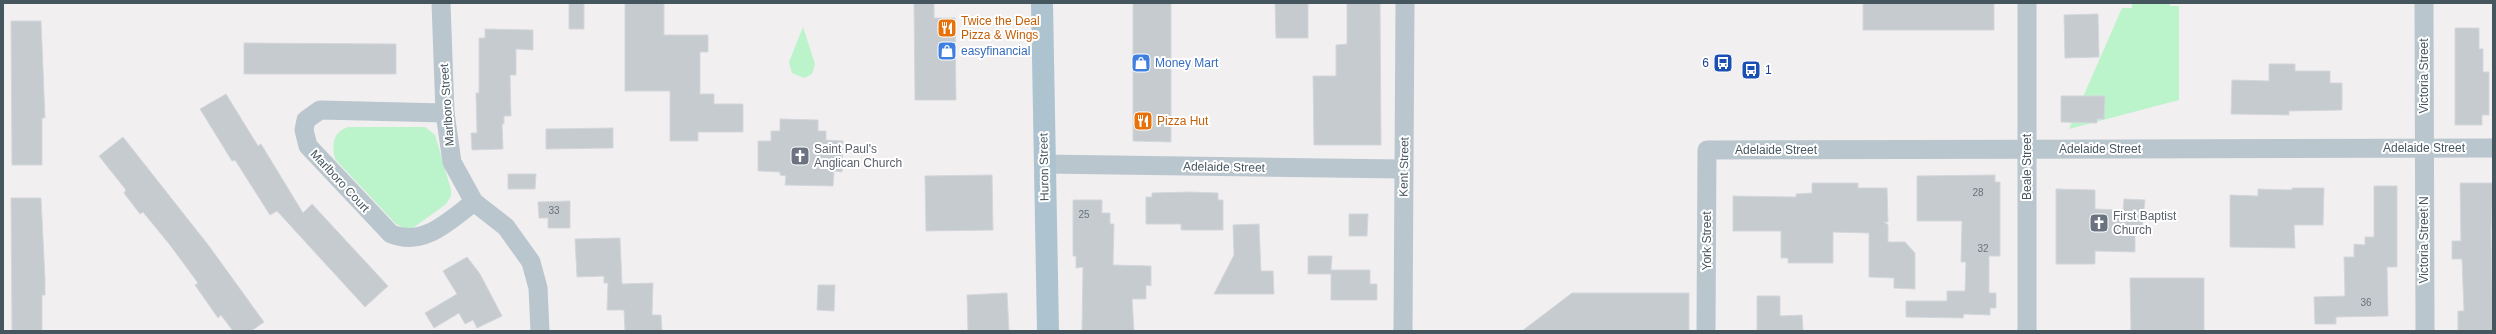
<svg xmlns="http://www.w3.org/2000/svg" width="2496" height="334" viewBox="0 0 2496 334" font-family="Arial,sans-serif">
	<style>
		.green { fill: #bbf3cb }
		.building { fill: #c6cbd0; stroke: #d3d7dc }
		.lines { fill: none; stroke-linecap: round; stroke-linejoin: round }
		.minor { stroke: #bac6ce; stroke-width: 19 }
		.major { stroke: #adc3d0; stroke-width: 22 }
		.labels { text-anchor: middle; dominant-baseline: central; stroke-width: 4; stroke-linejoin: round; paint-order: stroke }
		.number-label { font-size: 10px; fill: #66737b }
		.food-label { font-size: 12px; fill: #c56008; stroke: #fff; text-anchor: start }
		.shop-label { font-size: 12px; fill: #366cbe; stroke: #fff; text-anchor: start }
		.transit-label { font-size: 12px; fill: #164399; stroke: #fff; text-anchor: end }
		.street-label { font-size: 12px; fill: #46565f; stroke: #fff }
		.worship-label { font-size: 12px; fill: #5b616d; stroke: #fff; text-anchor: start }
	</style>
	<rect width="100%" height="100%" fill="#f2eff0"/>
	<g class="green">
		<path d="M 2132,3 L 2170,3 L 2170,6 L 2179,6 L 2179,100 L 2069,129 L 2122,8 L 2132,8 Z"/>
		<path d="M 803,27 L 815,64 L 812,74 L 804,78 L 792,73 L 789,62 Z"/>
		<path d="M 348,127 L 425,127 L 435,135 L 451,190 L 451,196 L 446,204 L 413,228 L 404,228 L 396,224 L 335,159 C 332,144 332,133 348,127 Z"/>
	</g>
	<g class="building">
		<rect x="569" y="3" width="15" height="26"/>
		<path d="M 625,3 L 664,3 L 664,35 L 708,35 L 708,52 L 700,52 L 700,94 L 714,94 L 714,104 L 743,104 L 743,132 L 698,132 L 698,141 L 670,141 L 670,91 L 625,91 Z"/>
		<path d="M 914,3 L 934,3 L 934,18 L 955,18 L 956,100 L 915,100 Z"/>
		<path d="M 1133,3 L 1171,3 L 1171,142 L 1133,141 Z"/>
		<path d="M 1275,3 L 1308,3 L 1308,38 L 1276,38 Z"/>
		<path d="M 1347,3 L 1380,3 L 1381,145 L 1314,145 L 1313,76 L 1336,76 L 1336,45 L 1347,44 Z"/>
		<rect x="1863" y="3" width="131" height="27"/>
		<path d="M 2098,14 L 2099,57 L 2065,58 L 2064,15 Z"/>
		<path d="M 11,21 L 41,21 L 45,118 L 42,118 L 42,165 L 12,165 Z"/>
		<path d="M 2455,28 L 2479,28 L 2479,49 L 2483,49 L 2483,72 L 2489,72 L 2489,115 L 2482,115 L 2482,125 L 2455,125 Z"/>
		<path d="M 485,29 L 533,30 L 533,50 L 516,49 L 516,75 L 510,75 L 511,116 L 504,116 L 504,124 L 502,124 L 503,149 L 472,150 L 471,133 L 477,133 L 476,93 L 479,93 L 479,38 L 485,38 Z"/>
		<path d="M 244,43 L 396,44 L 396,74 L 244,74 Z"/>
		<path d="M 2269,64 L 2295,64 L 2295,71 L 2330,71 L 2330,83 L 2342,83 L 2342,110 L 2289,111 L 2289,115 L 2231,114 L 2232,80 L 2269,81 Z"/>
		<path d="M 226,94 L 258,146 L 261,144 L 303,213 L 312,204 L 388,286 L 365,307 L 277,211 L 270,215 L 235,160 L 232,161 L 200,109 Z"/>
		<path d="M 2061,96 L 2105,96 L 2104,119 L 2097,119 L 2097,123 L 2061,122 Z"/>
		<path d="M 780,119 L 818,120 L 818,131 L 826,131 L 826,140 L 843,141 L 842,172 L 834,171 L 833,186 L 785,185 L 786,176 L 780,175 L 780,172 L 758,171 L 758,141 L 771,141 L 771,131 L 780,131 Z"/>
		<path d="M 613,128 L 613,148 L 546,149 L 546,129 Z"/>
		<path d="M 123,137 L 209,246 L 264,322 L 251,331 L 233,331 L 221,315 L 218,318 L 195,285 L 198,283 L 170,245 L 143,212 L 140,214 L 124,193 L 126,190 L 99,156 Z"/>
		<path d="M 508,174 L 536,174 L 535,189 L 508,189 Z"/>
		<path d="M 992,175 L 993,230 L 926,231 L 925,176 Z"/>
		<path d="M 1995,175 L 1995,182 L 2000,182 L 2000,256 L 1989,256 L 1989,293 L 1996,293 L 1996,308 L 1990,308 L 1990,315 L 1964,314 L 1963,318 L 1906,317 L 1906,301 L 1947,301 L 1947,291 L 1965,291 L 1966,262 L 1961,262 L 1962,221 L 1917,221 L 1917,176 Z"/>
		<path d="M 1812,183 L 1858,183 L 1858,188 L 1887,188 L 1888,222 L 1884,222 L 1888,225 L 1888,242 L 1905,242 L 1915,253 L 1915,289 L 1894,288 L 1894,278 L 1869,277 L 1869,233 L 1833,232 L 1833,263 L 1788,263 L 1788,258 L 1781,258 L 1781,231 L 1733,231 L 1733,196 L 1796,197 L 1796,194 L 1812,193 Z"/>
		<path d="M 2460,183 L 2493,183 L 2491,231 L 2493,331 L 2458,331 L 2458,311 L 2464,311 L 2462,259 L 2452,259 L 2452,241 L 2461,241 Z"/>
		<path d="M 2374,186 L 2397,186 L 2397,267 L 2387,267 L 2388,316 L 2336,317 L 2336,324 L 2315,324 L 2314,297 L 2345,296 L 2344,257 L 2354,257 L 2354,244 L 2365,245 L 2365,237 L 2374,237 Z"/>
		<path d="M 2292,188 L 2324,188 L 2323,225 L 2294,225 L 2295,248 L 2230,247 L 2230,195 L 2258,196 L 2258,189 L 2292,190 Z"/>
		<path d="M 2056,189 L 2095,190 L 2095,209 L 2123,210 L 2124,199 L 2145,200 L 2142,228 L 2135,228 L 2135,252 L 2095,251 L 2095,264 L 2056,264 Z"/>
		<path d="M 1189,192 L 1218,193 L 1218,200 L 1223,200 L 1223,230 L 1181,230 L 1181,224 L 1146,224 L 1146,197 L 1152,197 L 1152,193 Z"/>
		<path d="M 11,198 L 41,198 L 45,279 L 45,295 L 42,295 L 42,331 L 12,331 Z"/>
		<path d="M 1073,200 L 1102,200 L 1102,213 L 1110,213 L 1110,224 L 1114,224 L 1113,265 L 1151,266 L 1151,286 L 1146,285 L 1146,299 L 1132,299 L 1134,331 L 1082,331 L 1083,267 L 1076,268 L 1076,256 L 1073,256 Z"/>
		<path d="M 570,201 L 570,228 L 548,228 L 548,218 L 539,218 L 538,202 Z"/>
		<path d="M 1349,214 L 1368,214 L 1367,236 L 1349,236 Z"/>
		<path d="M 1259,224 L 1261,271 L 1273,271 L 1274,294 L 1214,294 L 1234,255 L 1233,225 Z"/>
		<path d="M 620,238 L 622,284 L 653,283 L 652,315 L 661,315 L 662,331 L 625,331 L 624,310 L 607,310 L 608,283 L 604,283 L 604,276 L 577,277 L 575,239 Z"/>
		<path d="M 1308,256 L 1332,256 L 1331,270 L 1370,270 L 1370,284 L 1377,284 L 1377,300 L 1331,300 L 1331,274 L 1308,274 Z"/>
		<path d="M 467,257 L 480,274 L 502,316 L 477,328 L 473,320 L 465,324 L 459,313 L 434,328 L 425,313 L 457,294 L 443,271 Z"/>
		<path d="M 2130,278 L 2204,278 L 2204,331 L 2131,331 Z"/>
		<path d="M 818,285 L 835,285 L 834,311 L 817,310 Z"/>
		<path d="M 1007,293 L 1009,331 L 968,331 L 967,295 Z"/>
		<path d="M 1572,293 L 1689,293 L 1689,331 L 1522,331 Z"/>
		<path d="M 1757,296 L 1780,296 L 1780,316 L 1802,315 L 1803,331 L 1757,331 Z"/>
	</g>
	<g class="lines">
		<g class="minor">
			<path d="M 441,3 L 445,113 L 452,162 L 474,202 L 506,227 L 531,262 L 538,288 L 540,331"/>
			<path d="M 2027,3 L 2027,331"/>
			<path d="M 2424,3 L 2425,331"/>
			<path d="M 445,113 L 320,110 L 306,120 L 304,130 L 308,146 L 391,234 C 424,247 449,221 474,202"/>
			<path d="M 1044,164 L 1403,169"/>
			<path d="M 1403,331 L 1405,3"/>
			<path d="M 1706,331 L 1707,150 L 2493,148"/>
		</g>
		<path class="major" d="M 1042,3 L 1048,331"/>
	</g>
	<defs>
		<symbol id="restaurant-square" viewBox="-11 -11 22 22"><rect x="-9" y="-9" width="18" height="18" rx="4" fill="#e8710a" stroke="#fff"/><path d="M-5-6h1v4h1v-4h1v4h1v-4h1v5L-1.5 .5V6h-2V.5L-5-1ZM5-6V6H3V1.5H1.5Q1.5-4 5-6Z" fill="#fff"/></symbol>
		<symbol id="shop-square" viewBox="-11 -11 22 22"><rect x="-9" y="-9" width="18" height="18" rx="4" fill="#3f7fe0" stroke="#fff"/><path d="M-5-2.5h2.3a2.7 3.5 0 0 1 5.4 0H5L5.5 6h-11ZM-1.5-2.5h3a1.5 2.3 0 0 0-3 0Z" fill="#fff"/></symbol>
		<symbol id="bus-square" viewBox="-11 -11 22 22"><rect x="-9" y="-9" width="18" height="18" rx="4" fill="#1a4fb4" stroke="#fff"/><path d="M-5-6H5V4H4V6H2V4H-2V6H-4V4H-5ZM-3.5-4V0h7V-4ZM-3.5 1.2v1.5H-2V1.2ZM2 1.2v1.5H3.5V1.2Z" fill="#fff"/></symbol>
		<symbol id="church-square" viewBox="-11 -11 22 22"><rect x="-9" y="-9" width="18" height="18" rx="4" fill="#6b7280" stroke="#fff"/><path d="M-1.2-6h2.4v3.5h3.3v2.4h-3.3V6h-2.4V-.1h-3.3v-2.4h3.3Z" fill="#fff"/></symbol>
	</defs>
	<g fill-rule="evenodd">
		<use href="#restaurant-square" x="936" y="17" width="22" height="22"/>
		<use href="#shop-square" x="936" y="40" width="22" height="22"/>
		<use href="#shop-square" x="1130" y="52" width="22" height="22"/>
		<use href="#bus-square" x="1712" y="52" width="22" height="22"/>
		<use href="#bus-square" x="1740" y="59" width="22" height="22"/>
		<use href="#restaurant-square" x="1132" y="110" width="22" height="22"/>
		<use href="#church-square" x="789" y="145" width="22" height="22"/>
		<use href="#church-square" x="2088" y="212" width="22" height="22"/>
	</g>
	<g class="labels">
		<g class="number-label">
			<text x="1978" y="192">28</text>
			<text x="554" y="210">33</text>
			<text x="1084" y="214">25</text>
			<text x="1983" y="248">32</text>
			<text x="2366" y="302">36</text>
		</g>
		<g class="food-label">
			<text x="961" y="21">Twice the Deal<tspan x="961" dy="14">Pizza &amp; Wings</tspan></text>
			<text x="1157" y="121">Pizza Hut</text>
		</g>
		<g class="shop-label">
			<text x="961" y="51">easyfinancial</text>
			<text x="1155" y="63">Money Mart</text>
		</g>
		<g class="transit-label">
			<text x="1709" y="63">6</text>
			<text x="1765" y="70" text-anchor="start">1</text>
		</g>
		<g class="street-label">
			<text transform="translate(2424 76) rotate(-90)">Victoria Street</text>
			<text transform="translate(447 105) rotate(-94)">Marlboro Street</text>
			<text x="2424" y="148">Adelaide Street</text>
			<text x="2100" y="149">Adelaide Street</text>
			<text x="1776" y="150">Adelaide Street</text>
			<text transform="translate(1044 167) rotate(-91)">Huron Street</text>
			<text transform="translate(1224 167) rotate(1)">Adelaide Street</text>
			<text transform="translate(1404 167) rotate(-89)">Kent Street</text>
			<text transform="translate(2027 167) rotate(-90)">Beale Street</text>
			<text transform="translate(340 181) rotate(47)">Marlboro Court</text>
			<text transform="translate(2424 240) rotate(-90)">Victoria Street N</text>
			<text transform="translate(1707 241) rotate(-90)">York Street</text>
		</g>
		<g class="worship-label">
			<text x="814" y="149">Saint Paul's<tspan x="814" dy="14">Anglican Church</tspan></text>
			<text x="2113" y="216">First Baptist<tspan x="2113" dy="14">Church</tspan></text>
		</g>
	</g>
	<rect width="2496" height="334" fill="none" stroke="#46565f" stroke-width="8"/>
</svg>
